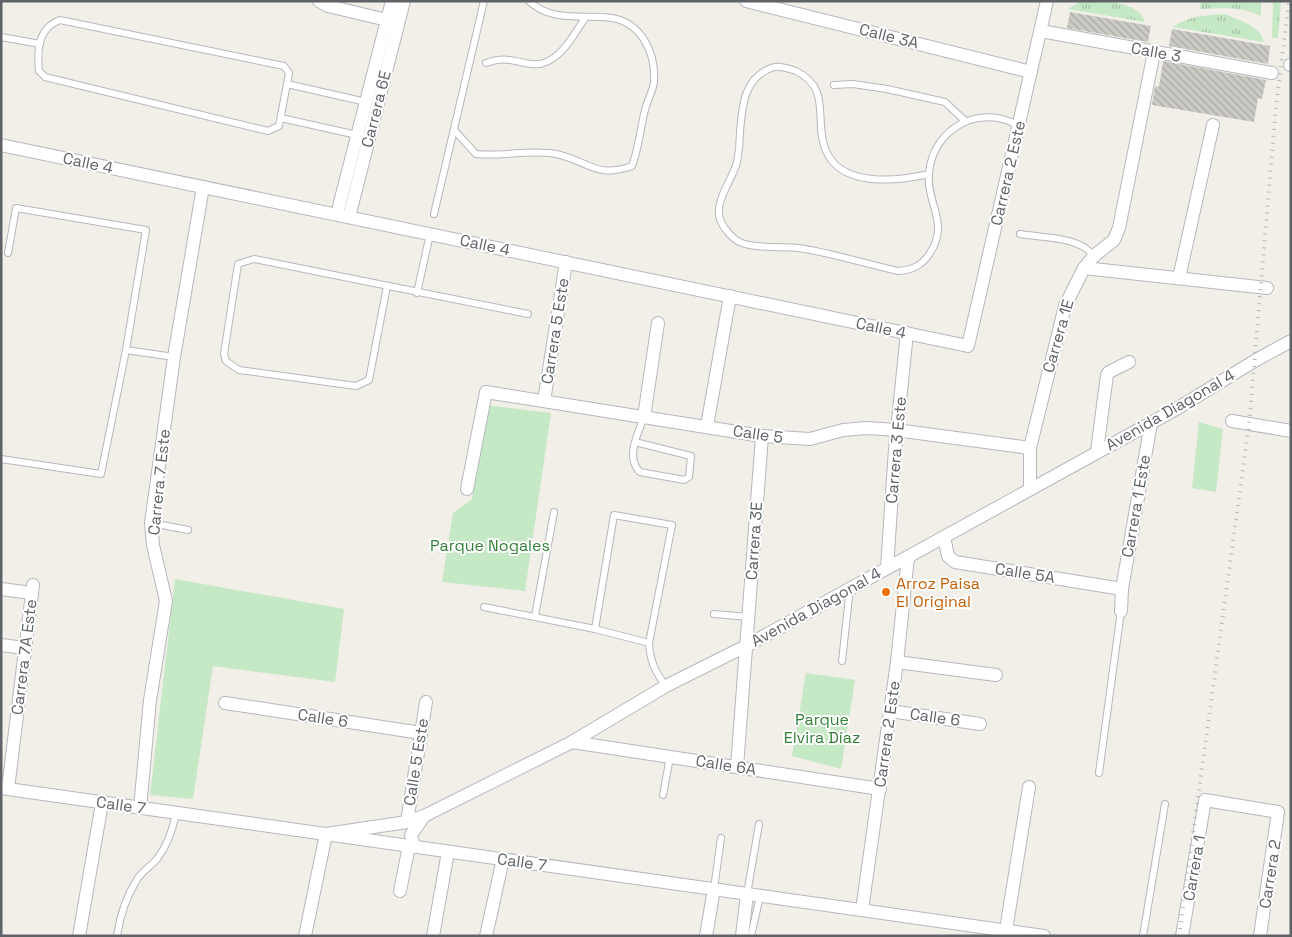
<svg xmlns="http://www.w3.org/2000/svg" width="1292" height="937" viewBox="0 0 1292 937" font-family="'Space Grotesk',sans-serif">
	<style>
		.grass { fill: url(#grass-tufts) }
		.park { fill: #c5e8c5 }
		.building { fill: url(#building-back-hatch) }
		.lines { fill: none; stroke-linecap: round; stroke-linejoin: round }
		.lane-casing { stroke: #b5b8bc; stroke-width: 8 }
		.street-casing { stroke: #b5b8bc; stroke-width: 14 }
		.lane { stroke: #fff; stroke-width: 6 }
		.street { stroke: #fff; stroke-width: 12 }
		.rail { stroke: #b6b7b8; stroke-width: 4; stroke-dasharray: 1 6; stroke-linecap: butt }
		.food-dot { fill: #e8710a; stroke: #fff; stroke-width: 2 }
		.labels { text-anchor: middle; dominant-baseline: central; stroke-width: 4; stroke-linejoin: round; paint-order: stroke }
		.street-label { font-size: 16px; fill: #5f6368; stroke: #fff }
		.park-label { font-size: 16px; fill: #348238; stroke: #fff }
		.food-label { font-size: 16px; fill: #c56008; stroke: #fff; text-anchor: start }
	</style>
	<defs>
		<pattern id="grass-tufts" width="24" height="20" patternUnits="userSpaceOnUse" patternTransform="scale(1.25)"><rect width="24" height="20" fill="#c5e8c5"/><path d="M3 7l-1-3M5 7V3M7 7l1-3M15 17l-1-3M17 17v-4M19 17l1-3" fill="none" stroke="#a3c0a4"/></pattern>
		<pattern id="building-back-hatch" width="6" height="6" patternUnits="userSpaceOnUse" patternTransform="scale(1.25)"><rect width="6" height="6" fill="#cccac5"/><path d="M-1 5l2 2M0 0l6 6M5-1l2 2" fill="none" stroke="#a9a8a4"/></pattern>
	</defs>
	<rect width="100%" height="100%" fill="#f1efe8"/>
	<g class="grass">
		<path d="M 1081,1 C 1102,1 1138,0 1145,22 L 1068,9 Z"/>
		<path d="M 1201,1 L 1261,1 L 1261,16 C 1240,6 1222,8 1200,9 Z"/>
		<path d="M 1273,1 L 1281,1 L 1278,38 L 1272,38 Z"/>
		<path d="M 1225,14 C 1238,20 1261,26 1264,42 L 1173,27 C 1188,16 1207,15 1225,14 Z"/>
	</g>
	<g class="park">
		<path d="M 487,405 L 551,413 L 525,591 L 442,582 L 453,513 L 472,499 Z"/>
		<path d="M 1199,422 L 1223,429 L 1216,492 L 1192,488 Z"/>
		<path d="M 175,579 L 344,609 L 335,682 L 213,666 L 193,799 L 150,795 Z"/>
		<path d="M 806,673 L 855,680 L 841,769 L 792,756 Z"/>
	</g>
	<g class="building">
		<path d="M 1070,12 L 1151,26 L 1148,42 L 1067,28 Z"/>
		<path d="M 1172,29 L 1270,46 L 1268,64 L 1169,46 Z"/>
		<path d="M 1163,61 L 1266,80 L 1262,99 L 1258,98 L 1254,122 L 1152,105 L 1155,86 L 1159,87 Z"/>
	</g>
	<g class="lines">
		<defs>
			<g id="lane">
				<path d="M 60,20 L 284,66 L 289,73 L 279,126 L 268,131 L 45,77 L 39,71 C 37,50 38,28 60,20 Z"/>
				<path d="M 1,37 L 40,44"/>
				<path d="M 486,63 C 506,56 511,61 531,64 C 557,68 573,36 585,18"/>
				<path d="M 287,84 L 366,102"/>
				<path d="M 834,85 L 853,84 L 887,89 L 945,102 L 965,121"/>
				<path d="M 281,118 L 357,135"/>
				<path d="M 455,131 L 476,154 C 503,157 529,149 556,154 C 589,161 596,179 632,166 C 639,148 640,129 645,110 C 647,101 653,91 654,82 C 656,54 642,23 612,18 C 584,14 552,23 529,1"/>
				<path d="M 929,174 C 898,181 842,188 826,151 C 813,122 833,89 796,71 C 790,69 780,66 774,67 C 744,76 742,106 740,132 C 740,141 739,152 737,162 C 733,179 714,201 720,219 C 723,228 733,240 742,243 C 757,249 783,246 799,248 C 832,253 866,264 898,271 C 912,270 922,266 930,253 C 950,222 926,204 929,173 C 933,128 980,103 1019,126"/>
				<path d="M 434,214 L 484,1"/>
				<path d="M 1020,234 C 1043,238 1079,236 1094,256"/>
				<path d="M 387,286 L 369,380 L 356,386 L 239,370 L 226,361 L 224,354 L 238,264 L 254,259 L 528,314"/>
				<path d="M 417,293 L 430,234"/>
				<path d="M 126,350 L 174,357"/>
				<path d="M 635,442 L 691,456 L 689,477 L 684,480 L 640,472 C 625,458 638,433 644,417"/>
				<path d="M 1,459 L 101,474 L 126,350 L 146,230 L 16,208 L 8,253"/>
				<path d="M 151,523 L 188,530"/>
				<path d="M 484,607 L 595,629 L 649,643 C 650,661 655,672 666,686"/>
				<path d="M 714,614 L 749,617"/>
				<path d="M 535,616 L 554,512"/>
				<path d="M 595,629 L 614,515 L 672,525 L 649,643"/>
				<path d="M 842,661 L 850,588"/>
				<path d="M 1099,773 L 1121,611"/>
				<path d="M 663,795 L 670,757"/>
				<path d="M 714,889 L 721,838"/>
				<path d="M 747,894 L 759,824"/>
				<path d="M 117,936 C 120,915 127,895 138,878 C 143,871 151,866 157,859 C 167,846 173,829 176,813"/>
				<path d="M 751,936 L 760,896"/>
				<path d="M 1143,936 L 1165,804"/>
			</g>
			<g id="street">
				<path d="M 319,1 L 328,6 L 387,20"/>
				<path d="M 746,1 L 1031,72"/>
				<path d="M 1041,31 L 1272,73"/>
				<path d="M 1290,65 L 1291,65"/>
				<path d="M 1,145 L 968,346 L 1047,1"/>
				<path d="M 337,214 L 392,1"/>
				<path d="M 349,217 L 404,1"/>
				<path d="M 1084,268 L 1267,288"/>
				<path d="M 1179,278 L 1213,125"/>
				<path d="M 544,401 L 566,262"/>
				<path d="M 644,417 L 658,323"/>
				<path d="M 1232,421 L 1291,431"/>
				<path d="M 707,426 L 730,296"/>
				<path d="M 1097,451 L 1107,375 L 1109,372 L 1129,362"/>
				<path d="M 467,489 L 486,392 L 762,436 L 810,439 L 843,430 L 867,428 L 896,430 L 1030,448"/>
				<path d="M 1030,489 L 1030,448 L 1065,306 L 1084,268 L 1094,256 L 1114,240 L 1119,228 L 1154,52"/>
				<path d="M 944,537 L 948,556 L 955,562 L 1122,589"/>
				<path d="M 887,568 L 895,449 L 907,333"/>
				<path d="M 1,589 L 32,593"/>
				<path d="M 1121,611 L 1122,589 L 1151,423"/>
				<path d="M 1,645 L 25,648"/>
				<path d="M 897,662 L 996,675"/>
				<path d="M 225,703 L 421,733"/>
				<path d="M 890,711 L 980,724"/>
				<path d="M 572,742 L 880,789"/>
				<path d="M 737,767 L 762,436"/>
				<path d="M 1,788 L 1044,936"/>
				<path d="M 8,789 L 33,585"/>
				<path d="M 140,808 L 150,700 L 166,601 L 153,545 L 151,523 L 174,357 L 203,187"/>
				<path d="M 407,822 L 426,702"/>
				<path d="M 414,847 L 411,835 L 424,816"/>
				<path d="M 400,891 L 409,846"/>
				<path d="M 862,910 L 897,662 L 908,557"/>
				<path d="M 1006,930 L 1029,787"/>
				<path d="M 79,936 L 102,803"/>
				<path d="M 305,936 L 326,834 L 407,822 L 424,816 L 572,742 L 666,686 L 746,646 L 1178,408 L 1256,360 L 1291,341"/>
				<path d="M 433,936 L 448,852"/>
				<path d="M 486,936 L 503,859"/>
				<path d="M 706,936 L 714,889"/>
				<path d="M 742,936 L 747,894"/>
				<path d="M 1182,936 L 1205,800 L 1278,812 L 1260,936"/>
			</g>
		</defs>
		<use href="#lane" class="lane-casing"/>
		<use href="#street" class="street-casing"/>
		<use href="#lane" class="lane"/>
		<use href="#street" class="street"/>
		<path class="rail" d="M 1179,936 L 1249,425 L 1276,106 L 1289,1"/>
	</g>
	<circle class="food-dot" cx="886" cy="592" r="5"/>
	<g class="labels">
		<g class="street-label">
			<text transform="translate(889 36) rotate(14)">Calle 3A</text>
			<text transform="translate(1156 52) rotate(10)">Calle 3</text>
			<text transform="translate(376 109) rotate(-76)">Carrera 6E</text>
			<text transform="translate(88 163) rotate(12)">Calle 4</text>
			<text transform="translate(1008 173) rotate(-77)">Carrera 2 Este</text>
			<text transform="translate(485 245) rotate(12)">Calle 4</text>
			<text transform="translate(881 328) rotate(12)">Calle 4</text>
			<text transform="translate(555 331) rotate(-81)">Carrera 5 Este</text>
			<text transform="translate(1058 336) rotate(-74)">Carrera 1E</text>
			<text transform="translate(1170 410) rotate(-30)">Avenida Diagonal 4</text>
			<text transform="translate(758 434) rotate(8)">Calle 5</text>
			<text transform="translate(896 450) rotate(-85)">Carrera 3 Este</text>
			<text transform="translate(159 482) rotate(-84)">Carrera 7 Este</text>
			<text transform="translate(1136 506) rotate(-80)">Carrera 1 Este</text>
			<text transform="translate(754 541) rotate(-86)">Carrera 3E</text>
			<text transform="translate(1025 573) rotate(9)">Calle 5A</text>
			<text transform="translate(816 607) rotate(-29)">Avenida Diagonal 4</text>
			<text transform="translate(24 657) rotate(-83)">Carrera 7A Este</text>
			<text transform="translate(935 717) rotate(8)">Calle 6</text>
			<text transform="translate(323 718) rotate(9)">Calle 6</text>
			<text transform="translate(887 734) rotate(-82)">Carrera 2 Este</text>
			<text transform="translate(416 762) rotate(-81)">Calle 5 Este</text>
			<text transform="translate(726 765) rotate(9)">Calle 6A</text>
			<text transform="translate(121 805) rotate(8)">Calle 7</text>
			<text transform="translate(522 862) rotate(8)">Calle 7</text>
			<text transform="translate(1194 868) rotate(-80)">Carrera 1</text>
			<text transform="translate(1270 874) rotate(-81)">Carrera 2</text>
		</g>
		<g class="park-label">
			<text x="490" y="545">Parque Nogales</text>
			<text x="822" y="719">Parque<tspan x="822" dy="18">Elvira Díaz</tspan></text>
		</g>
		<g class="food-label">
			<text x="896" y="583">Arroz Paisa<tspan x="896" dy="18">El Original</tspan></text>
		</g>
	</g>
	<rect width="1292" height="937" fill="none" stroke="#5f6368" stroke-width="5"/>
</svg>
